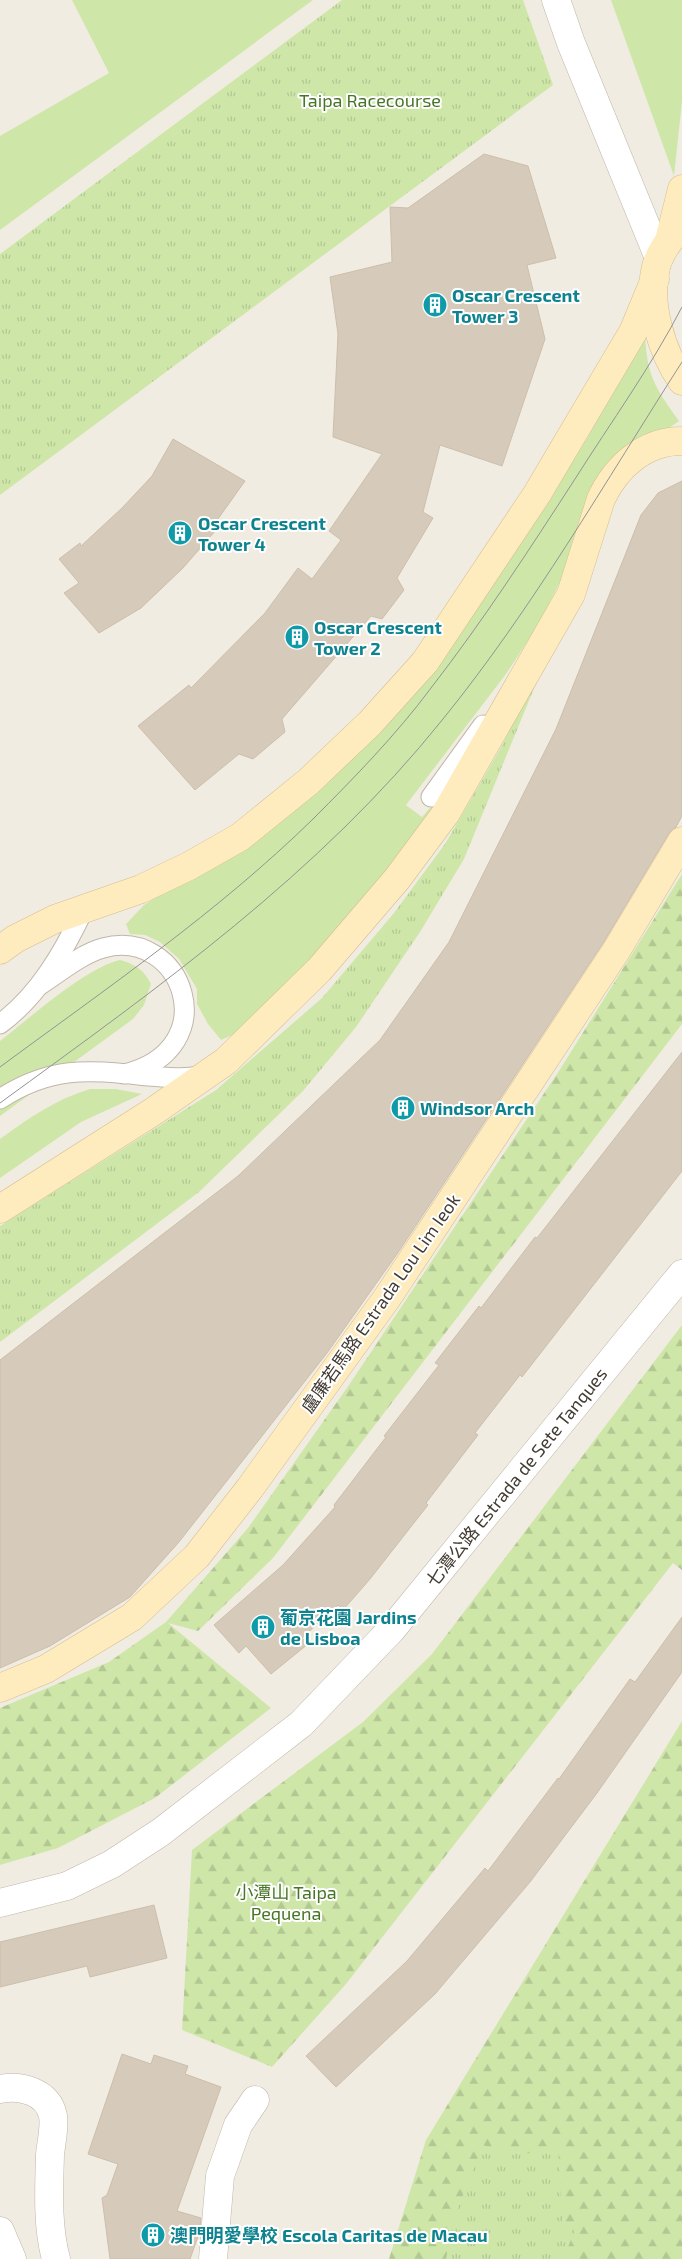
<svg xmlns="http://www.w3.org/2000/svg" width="682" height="2259" viewBox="0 0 682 2259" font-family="'Exo 2','Noto Sans SC',sans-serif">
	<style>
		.grass { fill: #cee7a9 }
		.forest { fill: url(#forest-firs) }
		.park { fill: url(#park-tufts) }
		.building { fill: #d6caba; stroke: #cebeab }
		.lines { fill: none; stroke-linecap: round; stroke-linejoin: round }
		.lane-casing { stroke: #c0b6a8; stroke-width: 21 }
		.street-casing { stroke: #c0b6a8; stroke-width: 29 }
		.secondary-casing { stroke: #d3be90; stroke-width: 29 }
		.lane { stroke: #fff; stroke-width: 19 }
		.street { stroke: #fff; stroke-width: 28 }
		.secondary { stroke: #ffecbe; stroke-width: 28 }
		.tram { stroke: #939393; stroke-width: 1 }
		.labels { text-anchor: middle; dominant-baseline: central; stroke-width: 4; stroke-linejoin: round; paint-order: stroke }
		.park-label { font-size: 18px; fill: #477526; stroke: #fff }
		.culture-label { font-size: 18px; font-weight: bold; fill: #0d838f; stroke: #fff; text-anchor: start }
		.street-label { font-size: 18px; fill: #433c33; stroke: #fff }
	</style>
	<defs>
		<pattern id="forest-firs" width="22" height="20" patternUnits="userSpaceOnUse" patternTransform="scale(1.25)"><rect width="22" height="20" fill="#cee7a9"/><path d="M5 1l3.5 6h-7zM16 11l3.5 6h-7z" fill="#b2c792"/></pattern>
		<pattern id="park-tufts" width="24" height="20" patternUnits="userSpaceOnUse" patternTransform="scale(1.25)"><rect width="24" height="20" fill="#cee7a9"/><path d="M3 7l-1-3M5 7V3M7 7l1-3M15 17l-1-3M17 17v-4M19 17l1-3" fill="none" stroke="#b2c792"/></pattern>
	</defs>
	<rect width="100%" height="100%" fill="#f1ece2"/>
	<g class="grass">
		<path d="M 72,0 L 313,0 L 0,230 L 0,136 L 109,73 Z"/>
		<path d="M 611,0 L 682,0 L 682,101 L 674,176 Z"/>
		<path d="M 645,330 C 646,374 654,386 679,421 L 648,443 L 581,541 L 537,627 L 506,674 L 406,805 L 422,817 L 451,784 L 353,914 L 264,1013 L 239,1032 L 221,1040 L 208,1024 L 197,1004 L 197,989 L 179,959 L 160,942 L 145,935 L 130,934 L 126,924 L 144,905 L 279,817 L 530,526 L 588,437 Z"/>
		<path d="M 120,960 C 135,964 144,970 151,984 L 144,1005 L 133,1019 L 0,1116 L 0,1041 C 30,1018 85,968 120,960 Z"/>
		<path d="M 90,1089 L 116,1089 L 142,1094 L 81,1122 L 0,1178 L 0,1139 C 29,1118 56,1099 90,1089 Z"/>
	</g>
	<g class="forest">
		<path d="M 682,874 L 682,1024 L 273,1558 L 198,1631 L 168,1623 L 271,1708 L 155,1798 L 58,1848 L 0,1865 L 0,1708 L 109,1662 L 166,1622 L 248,1528 L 349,1385 L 559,1071 Z"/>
		<path d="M 682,1325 L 682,1570 L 673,1563 L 346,1984 L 272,2067 L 182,2030 L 192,1850 L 363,1722 L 432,1654 Z"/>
		<path d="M 682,1721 L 682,2259 L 389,2259 L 426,2140 Z"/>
	</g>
	<g class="park">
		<path d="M 342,0 L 523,0 L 553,85 L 0,495 L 0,254 Z"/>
		<path d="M 549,652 L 464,859 L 420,932 L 356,1027 L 303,1091 L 199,1192 L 0,1342 L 0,1226 L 216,1090 L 322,998 L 394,913 L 445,844 L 500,749 Z"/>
		<path d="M 483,2145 C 514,2158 526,2154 558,2149 L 563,2223 L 575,2230 L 563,2259 L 446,2259 L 456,2213 Z"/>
	</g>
	<g class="building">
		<path d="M 484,154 L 528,166 L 556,258 L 527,265 L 545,339 L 502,466 L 440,445 L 423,512 L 433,518 L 397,578 L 404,590 L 382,619 L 371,616 L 282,719 L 285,732 L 253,759 L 239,754 L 195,790 L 138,726 L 189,685 L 191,688 L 265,613 L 298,568 L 312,579 L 341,540 L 329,531 L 382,454 L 333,437 L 338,334 L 330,277 L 392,262 L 390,207 L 408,208 Z"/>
		<path d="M 173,439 L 245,481 L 213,526 L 216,530 L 183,568 L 141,608 L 99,633 L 64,593 L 79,583 L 59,559 L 80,543 L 81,546 L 122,508 L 152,476 Z"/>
		<path d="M 682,481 L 682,816 L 676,827 L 669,833 L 603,943 L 397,1254 L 327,1353 L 179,1542 L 130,1597 L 50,1646 L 0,1668 L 0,1360 L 238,1176 L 380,1040 L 449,942 L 556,729 L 641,515 L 658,493 Z"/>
		<path d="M 682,1052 L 682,1171 L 522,1377 L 520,1375 L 475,1433 L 478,1435 L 426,1503 L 428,1505 L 370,1579 L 343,1610 L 338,1605 L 302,1638 L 308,1644 L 271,1674 L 246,1646 L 239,1653 L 214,1625 L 283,1565 L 335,1507 L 334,1505 L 386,1437 L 384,1436 L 439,1365 L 435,1363 L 479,1306 L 481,1308 L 535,1237 L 537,1238 Z"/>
		<path d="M 682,1617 L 682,1672 L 597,1793 L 530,1882 L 435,1994 L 336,2087 L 306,2056 L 407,1961 L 485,1868 L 488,1871 L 558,1778 L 559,1779 L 630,1679 L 635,1682 Z"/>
		<path d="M 154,1905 L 167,1958 L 90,1977 L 87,1966 L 0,1987 L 0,1942 Z"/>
		<path d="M 122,2054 L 151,2064 L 154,2055 L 188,2066 L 185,2074 L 221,2087 L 177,2211 L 201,2218 L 199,2234 L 190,2259 L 110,2259 L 102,2198 L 107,2195 L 118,2164 L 88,2154 Z"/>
	</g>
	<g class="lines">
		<defs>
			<g id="lane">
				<path d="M 431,797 L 483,725"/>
				<path d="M 40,985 C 59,973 81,954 103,948 C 183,926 227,1049 124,1074"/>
				<path d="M 0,1024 C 39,995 63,953 84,909"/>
				<path d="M 0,1099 C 52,1065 89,1070 148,1076 C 166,1077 184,1080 201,1075"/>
			</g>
			<g id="street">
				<path d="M 556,0 L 571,43 L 659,258"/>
				<path d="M 0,1903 L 67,1886 L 112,1864 L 161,1832 L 301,1724 L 392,1629 L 682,1274"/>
				<path d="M 0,2089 C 20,2085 48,2091 53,2116 C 55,2127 51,2143 50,2155 C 49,2189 47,2226 56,2259"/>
				<path d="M 0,2231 L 12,2259"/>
				<path d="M 213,2259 L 220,2176 L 238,2125 L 255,2100"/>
			</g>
			<g id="secondary">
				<path d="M 682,224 C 672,237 660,251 656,267 C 647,303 661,351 682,381"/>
				<path d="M 669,241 L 682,189"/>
				<path d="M 0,950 L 15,939 L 55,919 L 141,889 L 189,866 L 240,837 L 308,782 L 370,723 L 425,662 L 537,494 L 633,332 L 655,279"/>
				<path d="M 0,1209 L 154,1111 L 226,1061 L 319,970 L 397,879 L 446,813 L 571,594 L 601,499 C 616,467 644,441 682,441"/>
				<path d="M 0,1688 L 46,1669 L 132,1617 L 197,1556 L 250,1488 L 387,1298 L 616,951 L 682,841"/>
			</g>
		</defs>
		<use href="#lane" class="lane-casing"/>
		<use href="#street" class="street-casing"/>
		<use href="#secondary" class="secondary-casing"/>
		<use href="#lane" class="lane"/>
		<use href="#street" class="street"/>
		<use href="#secondary" class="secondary"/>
		<g class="tram">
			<path d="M 0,1067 C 107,988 218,912 313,819 C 354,778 396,735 431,688 C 483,621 529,550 575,479 C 611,422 651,367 682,307"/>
			<path d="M 0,1103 C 159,987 319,874 443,719 C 533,608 605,482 682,362"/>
		</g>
	</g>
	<defs>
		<symbol id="building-disc" viewBox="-11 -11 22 22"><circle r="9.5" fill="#0f9aa8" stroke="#fff"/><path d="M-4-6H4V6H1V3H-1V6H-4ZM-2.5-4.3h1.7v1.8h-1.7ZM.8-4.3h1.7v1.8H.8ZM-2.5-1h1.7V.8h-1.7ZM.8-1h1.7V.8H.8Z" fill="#fff"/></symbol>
	</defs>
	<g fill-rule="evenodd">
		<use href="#building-disc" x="421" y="291" width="28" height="28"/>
		<use href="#building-disc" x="166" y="519" width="28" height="28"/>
		<use href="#building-disc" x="283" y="623" width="28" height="28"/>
		<use href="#building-disc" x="389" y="1094" width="28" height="28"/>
		<use href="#building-disc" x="249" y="1613" width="28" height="28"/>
		<use href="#building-disc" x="139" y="2221" width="28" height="28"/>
	</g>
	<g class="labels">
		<g class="park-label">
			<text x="370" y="100">Taipa Racecourse</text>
			<text x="286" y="1892">小潭山 Taipa<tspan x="286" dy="21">Pequena</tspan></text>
		</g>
		<g class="culture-label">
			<text x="452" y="295">Oscar Crescent<tspan x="452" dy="21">Tower 3</tspan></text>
			<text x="198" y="523">Oscar Crescent<tspan x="198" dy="21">Tower 4</tspan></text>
			<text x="314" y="627">Oscar Crescent<tspan x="314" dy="21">Tower 2</tspan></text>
			<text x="420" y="1108">Windsor Arch</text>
			<text x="280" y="1617">葡京花園 Jardins<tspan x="280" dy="21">de Lisboa</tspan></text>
			<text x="170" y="2235">澳門明愛學校 Escola Caritas de Macau</text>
		</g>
		<g class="street-label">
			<text transform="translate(380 1303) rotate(-55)">盧廉若馬路 Estrada Lou Lim Ieok</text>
			<text transform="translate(516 1477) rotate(-51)">七潭公路 Estrada de Sete Tanques</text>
		</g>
	</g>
</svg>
